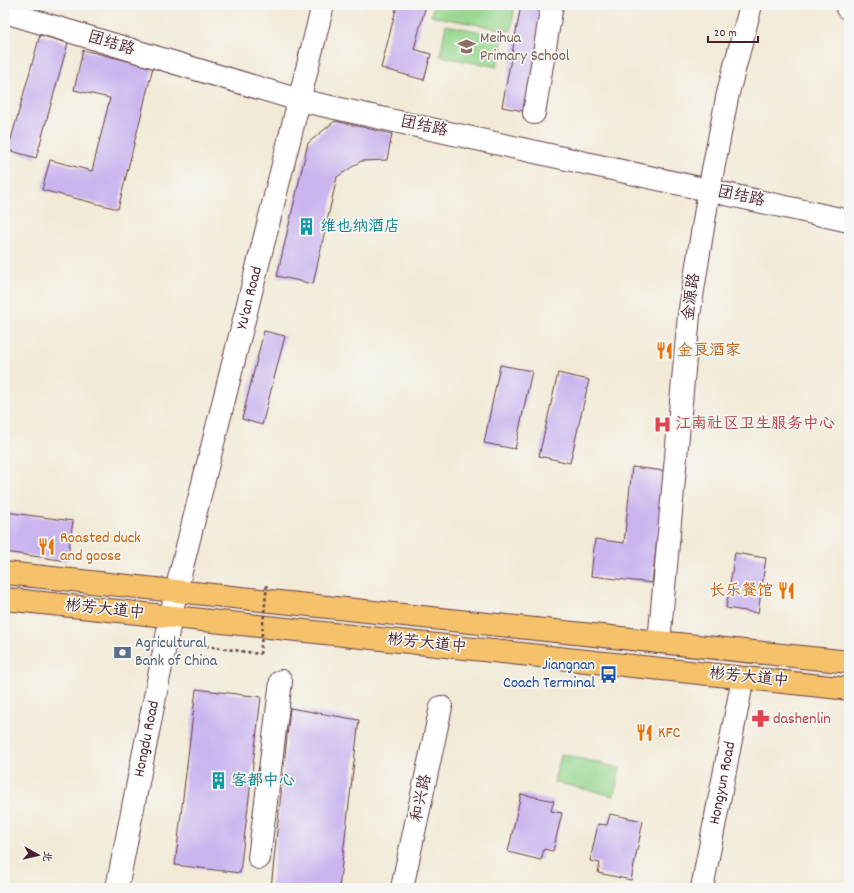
<svg xmlns="http://www.w3.org/2000/svg" width="854" height="893" viewBox="0 0 854 893" font-family="Dekko,'LXGW WenKai TC',sans-serif">
	<style>
		.green { fill: #95d68d; stroke: #707a5c }
		.building { fill: #cab5ef }
		.lines { fill: none; stroke-linecap: round; stroke-linejoin: round }
		.minor-casing { stroke: #633d45; stroke-width: 24 }
		.major-casing { stroke: #633d45; stroke-width: 24 }
		.path { stroke: #633d45; stroke-width: 2.5; stroke-dasharray: 3 3; stroke-linecap: butt }
		.minor { stroke: #fff; stroke-width: 22 }
		.major { stroke: #f5c16b; stroke-width: 22 }
		.path-bridge { stroke: #633d45; stroke-width: 2.5; stroke-dasharray: 3 3; stroke-linecap: butt }
		.labels { text-anchor: middle; dominant-baseline: central; stroke-width: 3.5; stroke-linejoin: round; paint-order: stroke }
		.education-label { font-size: 16px; fill: #785e54; stroke: #f6f6f2; text-anchor: start }
		.street-label { font-size: 16px; fill: #4a1f2b; stroke: #f6f6f2 }
		.culture-label { font-size: 16px; fill: #0d838f; stroke: #f6f6f2; text-anchor: start }
		.food-label { font-size: 16px; fill: #c56008; stroke: #f6f6f2; text-anchor: start }
		.health-label { font-size: 16px; fill: #be3a42; stroke: #f6f6f2; text-anchor: start }
		.service-label { font-size: 16px; fill: #4e5e75; stroke: #f6f6f2; text-anchor: start }
		.transit-label { font-size: 16px; fill: #164399; stroke: #f6f6f2; text-anchor: end }
	</style>
	<rect width="100%" height="100%" fill="#f6f6f2"/>
	<filter id="ink" filterUnits="userSpaceOnUse"><feTurbulence type="fractalNoise" baseFrequency=".025" numOctaves="2"/><feDisplacementMap in="SourceGraphic" scale="8" xChannelSelector="R" yChannelSelector="G"/><feConvolveMatrix kernelMatrix="1 2 1 2 8 2 1 2 1" color-interpolation-filters="sRGB"/></filter>
	<filter id="wash" filterUnits="userSpaceOnUse"><feTurbulence type="fractalNoise" baseFrequency=".012" numOctaves="4" result="noise"/><feDisplacementMap in="SourceGraphic" scale="16" xChannelSelector="R" yChannelSelector="G"/><feGaussianBlur stdDeviation="0.9" result="paint"/><feColorMatrix in="noise" values="0 0 0 0 0 0 0 0 0 0 0 0 0 0 0 0 0 1.4 0 .05"/><feComposite in="paint" operator="in"/></filter>
	<g filter="url(#wash)">
		<rect width="100%" height="100%" fill="#f2ead7"/>
		<g class="green">
			<path d="M 433,5 L 515,5 L 511,31 L 431,16 Z"/>
			<path d="M 446,25 L 503,36 L 497,67 L 440,56 Z"/>
			<path d="M 561,754 L 620,768 L 614,796 L 554,782 Z"/>
		</g>
		<g id="blocks">
			<g class="building">
				<path d="M 397,5 L 426,5 L 414,49 L 431,54 L 424,80 L 381,68 Z"/>
				<path d="M 521,5 L 554,5 L 534,113 L 502,107 Z"/>
				<path d="M 40,35 L 68,43 L 36,158 L 8,150 Z"/>
				<path d="M 83,50 L 153,67 L 118,209 L 42,190 L 50,160 L 92,171 L 110,98 L 74,90 Z"/>
				<path d="M 335,121 L 392,134 L 387,160 L 361,161 L 337,177 L 313,284 L 277,276 L 308,143 Z"/>
				<path d="M 264,331 L 285,336 L 262,425 L 242,419 Z"/>
				<path d="M 500,365 L 532,371 L 515,449 L 484,443 Z"/>
				<path d="M 558,373 L 589,380 L 570,463 L 539,456 Z"/>
				<path d="M 632,467 L 665,471 L 652,583 L 591,576 L 595,539 L 624,543 Z"/>
				<path d="M 5,512 L 73,521 L 67,561 L 5,552 Z"/>
				<path d="M 735,553 L 766,558 L 758,613 L 726,608 Z"/>
				<path d="M 196,689 L 261,697 L 240,873 L 175,865 Z"/>
				<path d="M 290,708 L 359,720 L 339,888 L 271,888 Z"/>
				<path d="M 521,794 L 554,801 L 551,811 L 562,813 L 553,851 L 544,849 L 541,860 L 508,852 Z"/>
				<path d="M 610,814 L 643,821 L 631,880 L 598,873 L 600,863 L 590,861 L 598,824 L 607,825 Z"/>
			</g>
		</g>
	</g>
	<g filter="url(#ink)">
		<use href="#blocks" fill-opacity="0" stroke="#633d45" stroke-width="1"/>
		<g class="lines">
			<defs>
				<g id="minor">
					<path d="M 847,8 L 848,5"/>
					<path d="M 5,12 L 299,100 L 849,221"/>
					<path d="M 534,113 L 552,5"/>
					<path d="M 659,642 L 689,315 L 709,190 L 728,93 L 751,5"/>
					<path d="M 259,858 L 281,681"/>
					<path id="s1" d="M 117,888 L 176,591 L 323,5"/>
					<path d="M 402,888 L 441,707"/>
					<path id="s2" d="M 702,888 L 743,678"/>
				</g>
				<g id="major">
					<path d="M 5,573 L 849,662"/>
					<path d="M 5,599 L 849,689"/>
				</g>
			</defs>
			<use href="#minor" class="minor-casing"/>
			<use href="#major" class="major-casing"/>
			<path class="path" d="M 194,644 L 260,654"/>
			<use href="#minor" class="minor"/>
			<use href="#major" class="major"/>
			<path class="path-bridge" d="M 260,654 L 267,584"/>
		</g>
	</g>
	<defs>
		<symbol id="school-bare" viewBox="-9 -9 18 18"><path d="M0-5L7-2L0 1L-7-2ZM-4 1L0 2.5L4 1V4Q0 6-4 4Z" fill="#8d6e63" stroke="#f6f6f2" stroke-width="2.5" paint-order="stroke"/></symbol>
		<symbol id="building-bare" viewBox="-9 -9 18 18"><path d="M-4-6H4V6H1V3H-1V6H-4ZM-2.5-4.3h1.7v1.8h-1.7ZM.8-4.3h1.7v1.8H.8ZM-2.5-1h1.7V.8h-1.7ZM.8-1h1.7V.8H.8Z" fill="#0f9aa8" stroke="#f6f6f2" stroke-width="2.5" paint-order="stroke"/></symbol>
		<symbol id="restaurant-bare" viewBox="-9 -9 18 18"><path d="M-5-6h1v4h1v-4h1v4h1v-4h1v5L-1.5 .5V6h-2V.5L-5-1ZM5-6V6H3V1.5H1.5Q1.5-4 5-6Z" fill="#e8710a" stroke="#f6f6f2" stroke-width="2.5" paint-order="stroke"/></symbol>
		<symbol id="hospital-bare" viewBox="-9 -9 18 18"><path d="M-5-5h3v3.5h4V-5h3V5h-3V1.5h-4V5h-3Z" fill="#e0444e" stroke="#f6f6f2" stroke-width="2.5" paint-order="stroke"/></symbol>
		<symbol id="bank-bare" viewBox="-9 -9 18 18"><path d="M-6-4H6V4H-6ZM0-2.3a2.3 2.3 0 1 0 0 4.6a2.3 2.3 0 1 0 0-4.6Z" fill="#5c6f8a" stroke="#f6f6f2" stroke-width="2.5" paint-order="stroke"/></symbol>
		<symbol id="bus-bare" viewBox="-9 -9 18 18"><path d="M-5-6H5V4H4V6H2V4H-2V6H-4V4H-5ZM-3.5-4V0h7V-4ZM-3.5 1.2v1.5H-2V1.2ZM2 1.2v1.5H3.5V1.2Z" fill="#1a4fb4" stroke="#f6f6f2" stroke-width="2.5" paint-order="stroke"/></symbol>
		<symbol id="pharmacy-bare" viewBox="-9 -9 18 18"><path d="M-2-6h4v4h4v4h-4v4h-4v-4h-4v-4h4Z" fill="#e0444e" stroke="#f6f6f2" stroke-width="2.5" paint-order="stroke"/></symbol>
	</defs>
	<g fill-rule="evenodd">
		<use href="#school-bare" x="454" y="34" width="25" height="25"/>
		<use href="#building-bare" x="294" y="214" width="25" height="25"/>
		<use href="#restaurant-bare" x="652" y="338" width="25" height="25"/>
		<use href="#hospital-bare" x="650" y="412" width="25" height="25"/>
		<use href="#restaurant-bare" x="34" y="534" width="25" height="25"/>
		<use href="#restaurant-bare" x="774" y="578" width="25" height="25"/>
		<use href="#bank-bare" x="110" y="640" width="25" height="25"/>
		<use href="#bus-bare" x="596" y="662" width="25" height="25"/>
		<use href="#pharmacy-bare" x="748" y="706" width="25" height="25"/>
		<use href="#restaurant-bare" x="632" y="720" width="25" height="25"/>
		<use href="#building-bare" x="206" y="768" width="25" height="25"/>
	</g>
	<g class="labels">
		<g class="education-label">
			<text x="480" y="38">Meihua<tspan x="480" dy="18">Primary School</tspan></text>
		</g>
		<g class="street-label">
			<text transform="translate(111 44) rotate(17)">团结路</text>
			<text transform="translate(424 127) rotate(12)">团结路</text>
			<text transform="translate(741 197) rotate(12)">团结路</text>
			<text transform="translate(692 297) rotate(-82)">金源路</text>
			<text stroke="none"><textPath href="#s1" startOffset="605">Yu'an Road</textPath></text>
			<text transform="translate(105 610) rotate(6)">彬芳大道中</text>
			<text transform="translate(427 644) rotate(6)">彬芳大道中</text>
			<text transform="translate(749 678) rotate(6)">彬芳大道中</text>
			<text stroke="none"><textPath href="#s1" startOffset="152">Hongdu Road</textPath></text>
			<text stroke="none"><textPath href="#s2" startOffset="107">Hongyun Road</textPath></text>
			<text transform="translate(422 798) rotate(-78)">和兴路</text>
		</g>
		<g class="culture-label">
			<text x="320" y="227">维也纳酒店</text>
			<text x="231" y="781">客都中心</text>
		</g>
		<g class="food-label">
			<text x="677" y="351">金良酒家</text>
			<text x="60" y="538">Roasted duck<tspan x="60" dy="18">and goose</tspan></text>
			<text x="773" y="591" text-anchor="end">长乐餐馆</text>
			<text x="658" y="733">KFC</text>
		</g>
		<g class="health-label">
			<text x="675" y="424">江南社区卫生服务中心</text>
			<text x="773" y="719">dashenlin</text>
		</g>
		<g class="service-label">
			<text x="135" y="643">Agricultural<tspan x="135" dy="18">Bank of China</tspan></text>
		</g>
		<g class="transit-label">
			<text x="595" y="665">Jiangnan<tspan x="595" dy="18">Coach Terminal</tspan></text>
		</g>
	</g>
	<rect width="854" height="893" fill="none" stroke="#f6f6f2" stroke-width="20"/>
	<g transform="translate(38 855) rotate(98)" stroke="#f6f6f2" stroke-width="3" paint-order="stroke">
	<path d="M0-3L7 15L0 10L-7 15Z" fill="#4a1f2b"/>
	<text y="-6" font-size="11" font-weight="bold" text-anchor="middle" fill="#4a1f2b">北</text>
	</g>
	<path d="M708 36v6h50v-6" fill="none" stroke="#4a1f2b" stroke-width="2"/>
	<text x="714" y="36" font-size="12" fill="#4a1f2b" stroke="#f6f6f2" stroke-width="3" paint-order="stroke">20 m</text>
</svg>
